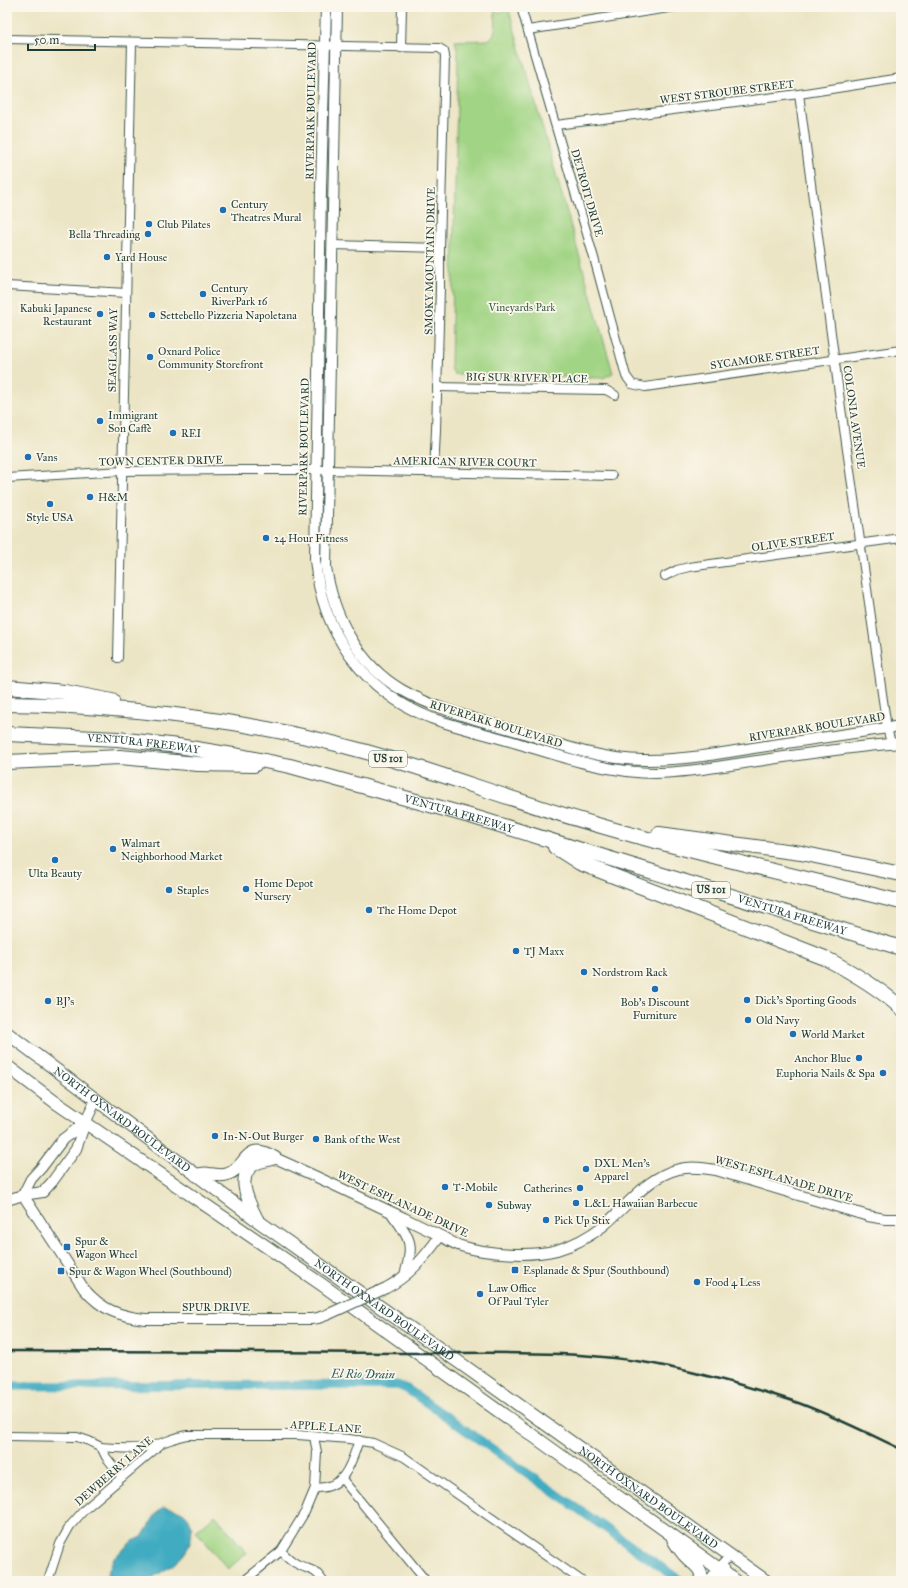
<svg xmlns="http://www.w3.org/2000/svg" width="908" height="1588" viewBox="0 0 908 1588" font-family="'IM FELL Great Primer',serif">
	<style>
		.green { fill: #a1d484; stroke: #60885c }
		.water { fill: #41abc1; stroke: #30747a }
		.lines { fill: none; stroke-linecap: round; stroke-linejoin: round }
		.canal { stroke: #41abc1; stroke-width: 9 }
		.minor-casing { stroke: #3e564a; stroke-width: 10 }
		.tertiary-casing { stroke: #3e564a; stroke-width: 12 }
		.primary-casing { stroke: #3e564a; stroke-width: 14 }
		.motorway-casing { stroke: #3e564a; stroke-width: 16 }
		.minor { stroke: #fff; stroke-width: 8 }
		.tertiary { stroke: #fff; stroke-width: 10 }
		.primary { stroke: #fff; stroke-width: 12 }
		.motorway { stroke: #fff; stroke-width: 14 }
		.rail { stroke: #1f3d34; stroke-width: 2.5 }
		.tertiary-bridge-casing { stroke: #3e564a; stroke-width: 12; stroke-linecap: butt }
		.tertiary-bridge { stroke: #fff; stroke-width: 10 }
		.poi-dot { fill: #1f6fb2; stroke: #fbf7ec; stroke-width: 1.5 }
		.labels { text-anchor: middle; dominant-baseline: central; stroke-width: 3.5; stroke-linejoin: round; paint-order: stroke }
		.shield { fill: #fbf7ec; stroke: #61756b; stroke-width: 1 }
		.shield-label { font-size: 10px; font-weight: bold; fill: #1f3d34 }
		.street-label { font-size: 11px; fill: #1f3d34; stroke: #fbf7ec }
		.poi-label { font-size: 11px; fill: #1f3d34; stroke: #fbf7ec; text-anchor: start }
		.park-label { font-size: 11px; fill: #395b44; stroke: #fbf7ec }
		.water-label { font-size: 12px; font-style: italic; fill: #295e5e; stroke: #fbf7ec }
	</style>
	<rect width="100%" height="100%" fill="#fbf7ec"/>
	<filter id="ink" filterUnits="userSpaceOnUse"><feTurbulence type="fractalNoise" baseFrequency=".025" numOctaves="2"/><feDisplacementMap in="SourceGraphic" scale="8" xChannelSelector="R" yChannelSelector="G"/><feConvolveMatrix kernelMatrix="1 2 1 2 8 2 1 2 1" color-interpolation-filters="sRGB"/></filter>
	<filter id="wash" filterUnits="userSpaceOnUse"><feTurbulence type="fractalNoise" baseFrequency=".012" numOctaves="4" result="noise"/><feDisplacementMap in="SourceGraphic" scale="16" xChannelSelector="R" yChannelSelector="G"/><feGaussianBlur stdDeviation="0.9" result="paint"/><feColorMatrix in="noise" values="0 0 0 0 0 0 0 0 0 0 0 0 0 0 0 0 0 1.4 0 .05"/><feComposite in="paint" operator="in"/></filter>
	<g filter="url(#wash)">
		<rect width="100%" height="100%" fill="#ece5c5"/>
		<g class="green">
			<path d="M 494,7 L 500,13 L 508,7 L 613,373 L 603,378 L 454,374 L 451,368 L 458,52 L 455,41 L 488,40 C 499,34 495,18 494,7 Z"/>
			<path d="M 215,1515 L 247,1553 L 228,1569 L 196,1531 Z"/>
		</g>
		<path class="water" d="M 163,1507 C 176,1509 188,1510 191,1525 C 195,1549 179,1562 160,1573 C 156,1575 151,1579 147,1581 C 142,1583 112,1581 104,1581 L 114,1558 L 131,1542 L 142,1537 L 156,1514 Z"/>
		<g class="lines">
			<path class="canal" d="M 7,1386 L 397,1385 L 407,1389 L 681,1581"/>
		</g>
	</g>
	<g filter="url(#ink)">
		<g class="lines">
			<defs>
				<g id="minor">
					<path d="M 521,7 L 594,258 L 626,376 L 632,384 L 645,387 L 901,350"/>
					<path d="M 528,30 L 675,7"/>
					<path d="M 7,39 L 439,48 L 444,51 L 445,56 L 440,248 L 440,288 L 436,430 L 434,472"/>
					<path d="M 401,48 L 402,7"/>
					<path d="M 799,94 L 841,408 L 887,728 L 891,743"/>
					<path d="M 556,125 L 799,94 L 901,78"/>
					<path d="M 333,245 L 440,248"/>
					<path d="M 7,286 L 126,293"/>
					<path d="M 437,387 L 606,390 L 615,395"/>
					<path d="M 7,478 L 122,471 L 237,470 L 327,470 L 612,476"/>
					<path d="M 665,576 L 677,570 L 689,567 L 901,538"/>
					<path d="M 118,658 L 132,42"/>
					<path d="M 7,1436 L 77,1437 L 89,1441 L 101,1447 L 106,1457 L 122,1477"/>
					<path d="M 101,1447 C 117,1448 135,1450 151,1446 C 164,1443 175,1437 187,1435 L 298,1435 L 349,1439 L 373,1443 L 404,1457 L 582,1581"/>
					<path d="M 342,1479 L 426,1581"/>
					<path d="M 315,1488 C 345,1489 351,1464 359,1440"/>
					<path d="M 281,1551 C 286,1556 292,1562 299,1565 C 312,1571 314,1568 323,1581"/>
					<path d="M 48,1581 L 60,1544 L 70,1526 L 85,1509 L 160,1445"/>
					<path d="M 244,1581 L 281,1551 L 305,1512 L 315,1488 L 317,1452 L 314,1437"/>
					<path d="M 708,1581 L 718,1568 L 731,1555"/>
					<path d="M 716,1581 L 725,1568"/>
				</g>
				<g id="tertiary">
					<path d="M 326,7 L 321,189 L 315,560 C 322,631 362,691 431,718 C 459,728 491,735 520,744 C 563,757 609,773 655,773 C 684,773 708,768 737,764 C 791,756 846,747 901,743"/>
					<path d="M 337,7 L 326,567 C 333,615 358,665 402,690 C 439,711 483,721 524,733 C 564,746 605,761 647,760 C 683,760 718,754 753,748 C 802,741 852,733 901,726"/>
					<path d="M 275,1158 C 318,1177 361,1198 404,1218 C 416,1224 428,1230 439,1235 C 447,1239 453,1244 461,1246 C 487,1254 531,1257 557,1250 C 574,1245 589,1237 603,1226 C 628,1206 646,1177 679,1169 C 691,1166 704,1168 716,1170 L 868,1216 L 885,1219 L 901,1219"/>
					<path d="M 23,1195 L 84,1289 C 102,1310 119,1316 145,1319 L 311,1319 L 318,1318 L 329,1314"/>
					<path d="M 23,1195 L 31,1179 L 41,1168 L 63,1139 L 85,1123"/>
					<path d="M 7,1200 L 23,1195 L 43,1192 L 52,1182 L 76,1149 L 85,1123 L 96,1100"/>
					<path d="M 393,1215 C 411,1238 414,1246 405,1275"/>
					<path d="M 386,1288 C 409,1276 425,1257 440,1236"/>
				</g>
				<g id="primary">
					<path id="s1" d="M 7,1033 L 258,1221 L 460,1363 L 766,1581"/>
					<path d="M 7,1066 L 55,1102 L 321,1284 L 736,1581"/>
					<path d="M 196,1175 C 200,1174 205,1173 209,1174 C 215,1174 221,1177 228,1174 C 248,1167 244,1139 275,1158"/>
					<path d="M 257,1219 C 249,1203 233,1174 257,1163 C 262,1161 269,1160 275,1158"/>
					<path d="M 673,1539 C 676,1545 680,1550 684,1555 C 694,1566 700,1565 703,1581"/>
				</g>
				<g id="motorway">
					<path d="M 7,687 L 65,692 L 112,701"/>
					<path d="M 7,704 C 127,706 247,719 363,751 C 443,773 521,804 601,826 C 700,855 801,877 901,902"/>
					<path id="s2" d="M 7,734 L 118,739 L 178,746 L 245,757 L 290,766 L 477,818 L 901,948"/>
					<path d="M 7,762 L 120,757 L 198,764 L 254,765"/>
					<path d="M 659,834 L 801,853 L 901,874"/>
					<path d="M 555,847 L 580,863 L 825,958 C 852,972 878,987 901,1008"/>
				</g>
			</defs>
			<use href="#minor" class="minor-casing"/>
			<use href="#tertiary" class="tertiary-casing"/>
			<use href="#primary" class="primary-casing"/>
			<use href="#motorway" class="motorway-casing"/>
			<use href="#minor" class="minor"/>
			<use href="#tertiary" class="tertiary"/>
			<use href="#primary" class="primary"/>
			<use href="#motorway" class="motorway"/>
			<path class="rail" d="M 7,1351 C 137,1351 266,1352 396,1353 C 485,1354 577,1348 664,1366 C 707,1375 751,1387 793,1401 C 830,1414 865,1432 901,1449"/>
			<defs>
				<path id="tertiary-bridge" d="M 329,1314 L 386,1288"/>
			</defs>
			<use href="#tertiary-bridge" class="tertiary-bridge-casing"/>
			<use href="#tertiary-bridge" class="tertiary-bridge"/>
		</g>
	</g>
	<g class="poi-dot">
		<circle cx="223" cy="210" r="4"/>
		<circle cx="149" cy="224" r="4"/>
		<circle cx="148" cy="234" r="4"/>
		<circle cx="107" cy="257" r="4"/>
		<circle cx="203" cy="294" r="4"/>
		<circle cx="100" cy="314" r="4"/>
		<circle cx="152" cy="315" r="4"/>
		<circle cx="150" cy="357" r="4"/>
		<circle cx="100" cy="421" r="4"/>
		<circle cx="173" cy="433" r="4"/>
		<circle cx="28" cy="457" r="4"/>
		<circle cx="90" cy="497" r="4"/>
		<circle cx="50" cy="504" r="4"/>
		<circle cx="266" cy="538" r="4"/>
		<circle cx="113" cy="849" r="4"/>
		<circle cx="55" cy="860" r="4"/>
		<circle cx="246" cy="889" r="4"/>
		<circle cx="169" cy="890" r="4"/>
		<circle cx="369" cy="910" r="4"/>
		<circle cx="516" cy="951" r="4"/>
		<circle cx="584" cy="972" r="4"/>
		<circle cx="655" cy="989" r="4"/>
		<circle cx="747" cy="1000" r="4"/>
		<circle cx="48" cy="1001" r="4"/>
		<circle cx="748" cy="1020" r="4"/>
		<circle cx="793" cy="1034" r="4"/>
		<circle cx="859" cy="1058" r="4"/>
		<circle cx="883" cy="1073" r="4"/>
		<circle cx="215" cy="1136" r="4"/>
		<circle cx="316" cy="1139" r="4"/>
		<circle cx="586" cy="1169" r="4"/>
		<circle cx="445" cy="1187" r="4"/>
		<circle cx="580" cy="1188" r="4"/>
		<circle cx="576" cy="1203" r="4"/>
		<circle cx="489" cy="1205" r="4"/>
		<circle cx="546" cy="1220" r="4"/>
		<rect x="63" y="1243" width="8" height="8" rx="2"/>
		<rect x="511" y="1266" width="8" height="8" rx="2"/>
		<rect x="57" y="1267" width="8" height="8" rx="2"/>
		<circle cx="697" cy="1282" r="4"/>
		<circle cx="480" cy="1294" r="4"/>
	</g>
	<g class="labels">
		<g class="shield">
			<rect x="369" y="751" width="38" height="16" rx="3"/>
			<rect x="692" y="882" width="38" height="16" rx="3"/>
		</g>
		<g class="shield-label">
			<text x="388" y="759">US 101</text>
			<text x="711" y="890">US 101</text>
		</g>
		<g class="street-label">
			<text transform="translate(727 92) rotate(-7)">WEST STROUBE STREET</text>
			<text transform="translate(311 111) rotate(-89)">RIVERPARK BOULEVARD</text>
			<text transform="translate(587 193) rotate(74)">DETROIT DRIVE</text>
			<text transform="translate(430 261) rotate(-89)">SMOKY MOUNTAIN DRIVE</text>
			<text transform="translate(113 350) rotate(-89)">SEAGLASS WAY</text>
			<text transform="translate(765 358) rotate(-8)">SYCAMORE STREET</text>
			<text transform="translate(527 378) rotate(1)">BIG SUR RIVER PLACE</text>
			<text transform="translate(854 417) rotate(82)">COLONIA AVENUE</text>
			<text transform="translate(304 447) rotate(-89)">RIVERPARK BOULEVARD</text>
			<text transform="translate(161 461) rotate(-1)">TOWN CENTER DRIVE</text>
			<text transform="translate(465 462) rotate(1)">AMERICAN RIVER COURT</text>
			<text transform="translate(793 542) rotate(-8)">OLIVE STREET</text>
			<text transform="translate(496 724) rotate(17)">RIVERPARK BOULEVARD</text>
			<text transform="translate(817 727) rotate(-9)">RIVERPARK BOULEVARD</text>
			<text stroke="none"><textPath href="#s2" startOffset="137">VENTURA FREEWAY</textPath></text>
			<text stroke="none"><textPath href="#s2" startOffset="461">VENTURA FREEWAY</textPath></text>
			<text stroke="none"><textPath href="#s2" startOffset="809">VENTURA FREEWAY</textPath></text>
			<text stroke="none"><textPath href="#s1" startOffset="144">NORTH OXNARD BOULEVARD</textPath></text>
			<text transform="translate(784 1179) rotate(16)">WEST ESPLANADE DRIVE</text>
			<text transform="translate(403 1204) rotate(25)">WEST ESPLANADE DRIVE</text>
			<text x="216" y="1307">SPUR DRIVE</text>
			<text stroke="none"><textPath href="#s1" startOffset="468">NORTH OXNARD BOULEVARD</textPath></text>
			<text transform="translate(326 1427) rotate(4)">APPLE LANE</text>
			<text transform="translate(114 1471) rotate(-41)">DEWBERRY LANE</text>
			<text stroke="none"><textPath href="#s1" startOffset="792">NORTH OXNARD BOULEVARD</textPath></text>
		</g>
		<g class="poi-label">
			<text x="231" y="204">Century<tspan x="231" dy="13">Theatres Mural</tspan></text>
			<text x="157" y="224">Club Pilates</text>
			<text x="140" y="234" text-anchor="end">Bella Threading</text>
			<text x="115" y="257">Yard House</text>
			<text x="211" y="288">Century<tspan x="211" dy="13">RiverPark 16</tspan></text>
			<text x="92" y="308" text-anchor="end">Kabuki Japanese<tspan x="92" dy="13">Restaurant</tspan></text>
			<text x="160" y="315">Settebello Pizzeria Napoletana</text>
			<text x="158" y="351">Oxnard Police<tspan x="158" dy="13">Community Storefront</tspan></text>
			<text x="108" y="415">Immigrant<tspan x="108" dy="13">Son Caffè</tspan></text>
			<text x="181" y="433">REI</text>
			<text x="36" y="457">Vans</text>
			<text x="98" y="497">H&amp;M</text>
			<text x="50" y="517" text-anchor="middle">Style USA</text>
			<text x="274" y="538">24 Hour Fitness</text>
			<text x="121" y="843">Walmart<tspan x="121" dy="13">Neighborhood Market</tspan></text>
			<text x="55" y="873" text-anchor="middle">Ulta Beauty</text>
			<text x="254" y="883">Home Depot<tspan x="254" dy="13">Nursery</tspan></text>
			<text x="177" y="890">Staples</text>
			<text x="377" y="910">The Home Depot</text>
			<text x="524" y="951">TJ Maxx</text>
			<text x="592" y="972">Nordstrom Rack</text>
			<text x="755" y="1000">Dick's Sporting Goods</text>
			<text x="56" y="1001">BJ's</text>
			<text x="655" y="1002" text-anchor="middle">Bob's Discount<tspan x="655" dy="13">Furniture</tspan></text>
			<text x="756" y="1020">Old Navy</text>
			<text x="801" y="1034">World Market</text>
			<text x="851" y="1058" text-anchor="end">Anchor Blue</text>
			<text x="875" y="1073" text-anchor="end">Euphoria Nails &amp; Spa</text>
			<text x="223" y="1136">In-N-Out Burger</text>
			<text x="324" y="1139">Bank of the West</text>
			<text x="594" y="1163">DXL Men's<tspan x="594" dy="13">Apparel</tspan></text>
			<text x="453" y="1187">T-Mobile</text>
			<text x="572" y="1188" text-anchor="end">Catherines</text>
			<text x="584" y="1203">L&amp;L Hawaiian Barbecue</text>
			<text x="497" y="1205">Subway</text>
			<text x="554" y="1220">Pick Up Stix</text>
			<text x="75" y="1241">Spur &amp;<tspan x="75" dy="13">Wagon Wheel</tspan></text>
			<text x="523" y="1270">Esplanade &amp; Spur (Southbound)</text>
			<text x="69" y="1271">Spur &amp; Wagon Wheel (Southbound)</text>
			<text x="705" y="1282">Food 4 Less</text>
			<text x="488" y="1288">Law Office<tspan x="488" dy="13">Of Paul Tyler</tspan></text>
		</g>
		<g class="park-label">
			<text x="522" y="307">Vineyards Park</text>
		</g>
		<g class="water-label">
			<text transform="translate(363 1374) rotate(1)">El Rio Drain</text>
		</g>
	</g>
	<rect width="908" height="1588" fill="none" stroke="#fbf7ec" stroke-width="24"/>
	<path d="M28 44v6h67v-6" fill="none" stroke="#1f3d34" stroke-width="2"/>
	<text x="34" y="44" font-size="12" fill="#1f3d34" stroke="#fbf7ec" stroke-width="3" paint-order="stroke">50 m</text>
</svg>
